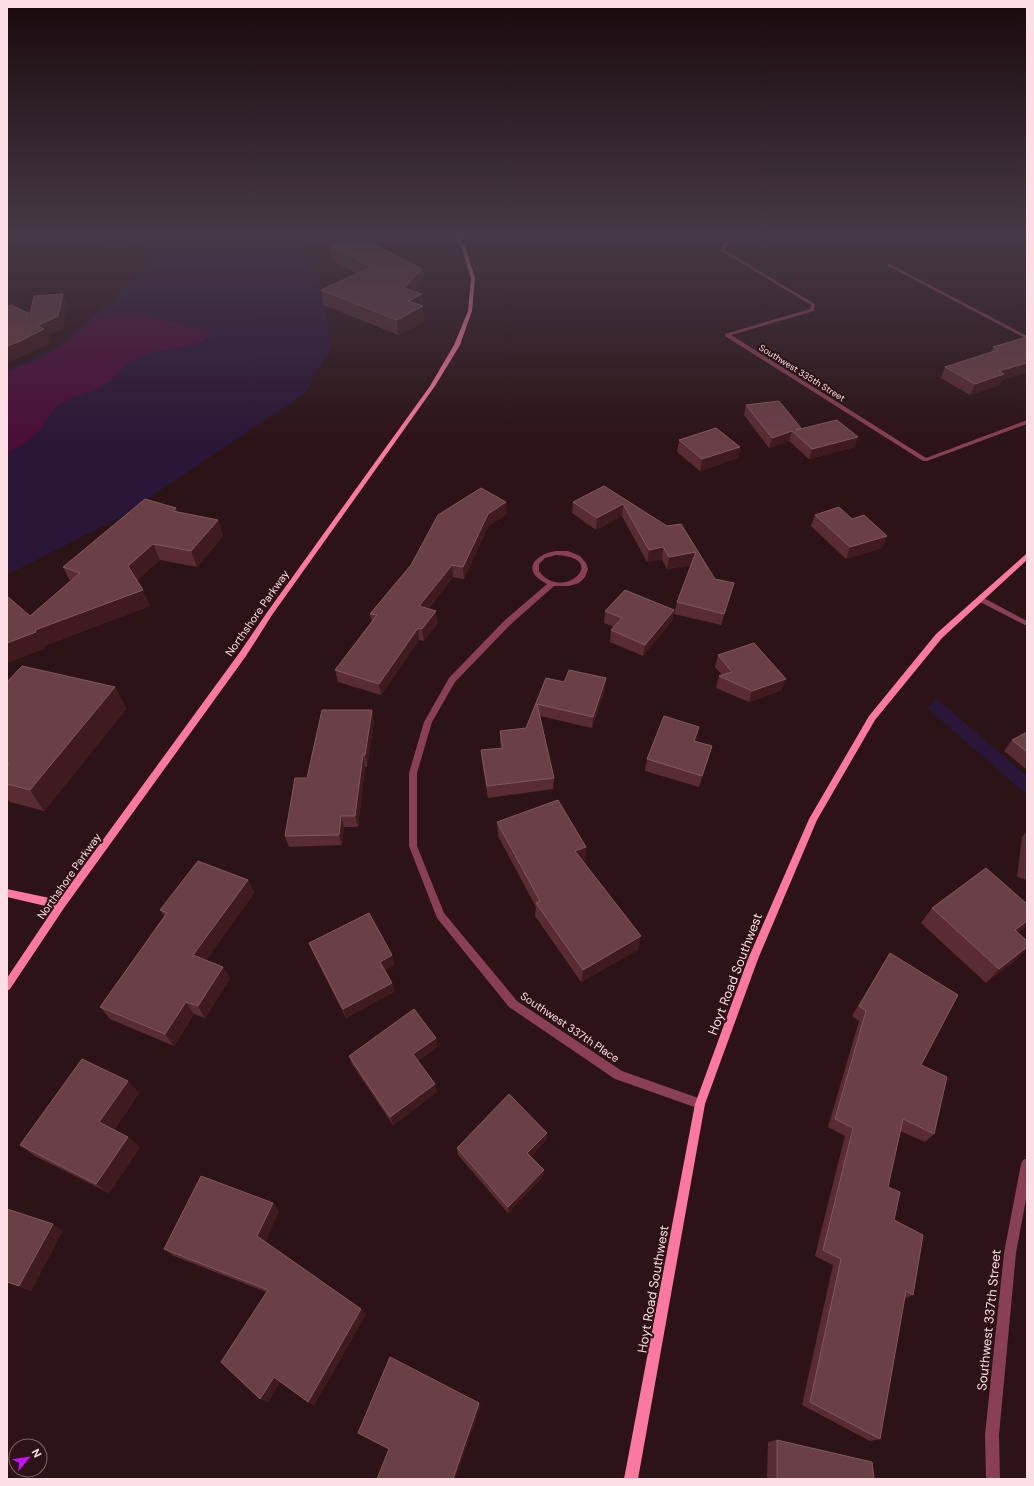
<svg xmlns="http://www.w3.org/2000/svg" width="1034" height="1486" viewBox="0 0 1034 1486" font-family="'DM Sans',sans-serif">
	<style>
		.green { fill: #2a1636 }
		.water { fill: #4a0d37 }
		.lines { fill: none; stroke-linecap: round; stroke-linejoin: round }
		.street { fill: #893f54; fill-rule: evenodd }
		.secondary { fill: #fb799e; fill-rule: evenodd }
		.wall { fill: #582c32 }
		.shaded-wall { fill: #3f1a1e }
		.building { fill: #6a3f45; stroke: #81585e }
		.labels { text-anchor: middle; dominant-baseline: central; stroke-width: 4; stroke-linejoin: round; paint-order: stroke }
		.far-street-label { font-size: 9px; fill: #fedee5; stroke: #2c1316 }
		.street-label { font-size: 11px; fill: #fedee5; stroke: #2c1316 }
		.near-street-label { font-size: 13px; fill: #fedee5; stroke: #2c1316 }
	</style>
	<rect width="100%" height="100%" fill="#2c1316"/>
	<g class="green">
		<path d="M 145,235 L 297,235 L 326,304 L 330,350 L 304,394 L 121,517 L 7,575 L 7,369 L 24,363 L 55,348 L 141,276 L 152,257 L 151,243 Z"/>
		<path d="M 936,698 L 1027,776 L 1027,795 L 927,708 Z"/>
	</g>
	<path class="water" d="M 134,313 L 200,328 L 207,331 L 211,335 C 196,350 155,347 134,359 C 123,366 115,379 104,385 C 89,394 71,396 57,406 C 50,411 48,420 43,426 C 34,439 20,446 7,453 L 7,372 L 43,358 L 60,347 L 95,318 L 109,314 Z"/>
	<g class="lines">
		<g class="street">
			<path d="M 747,235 L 752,235 L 729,244 L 724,250 L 815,304 L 814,311 L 731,335 L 926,458 L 1027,420 L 1027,424 L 927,461 L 923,461 L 725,336 L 725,334 L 810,309 L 811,305 L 720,250 L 725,242 Z"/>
			<path d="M 890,264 L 1027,336 L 1027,339 L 888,266 L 888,264 Z"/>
			<path d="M 556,551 L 568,551 L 580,556 L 586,563 L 588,569 L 585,577 L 579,583 L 569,586 L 554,586 L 510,625 L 455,682 L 432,722 L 417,773 L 417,846 L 444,913 L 517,1001 L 622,1071 L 704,1100 L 705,1104 L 704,1108 L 700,1109 L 615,1079 L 509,1007 L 437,918 L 409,846 L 409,773 L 424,722 L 449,678 L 504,621 L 547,584 C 521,571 533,555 556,551 ZM 556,555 C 611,557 563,604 539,571 L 539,564 L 545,558 Z"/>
			<path d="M 978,597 L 982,597 L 1027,621 L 1027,626 L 978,601 L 977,599 Z"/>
			<path d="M 1027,1158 L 1027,1194 L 1016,1253 L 999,1435 L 1000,1479 L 986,1479 L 985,1435 L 1004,1253 L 1021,1164 L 1023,1160 Z"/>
		</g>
		<g class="secondary">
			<path d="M 455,235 L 459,235 L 466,249 L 475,278 L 472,311 L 460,345 L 435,386 L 272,615 L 246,656 L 64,908 L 10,989 L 7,991 L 7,978 L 54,908 L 7,897 L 7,889 L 59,900 L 240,652 L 268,611 L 430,386 L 454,345 L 468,311 L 471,278 L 462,249 Z"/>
			<path d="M 1027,554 L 1027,560 L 942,638 L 875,720 L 817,820 L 758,959 L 705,1104 L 638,1479 L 624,1479 L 695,1104 L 748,959 L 809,819 L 869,716 L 936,634 L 1025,555 Z"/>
		</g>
	</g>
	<g class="wall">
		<path d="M 102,235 L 133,235 L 136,244 L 109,249 Z"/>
		<path d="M 330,246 L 423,283 L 416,292 L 422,294 L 424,322 L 398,335 L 324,305 L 321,290 L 357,274 L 332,260 Z"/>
		<path d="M 1027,337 L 1002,380 L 999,385 L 970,395 L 941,378 L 945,367 L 991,352 L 993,347 Z"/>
		<path d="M 746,405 L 801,428 L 855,447 L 809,459 L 789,441 L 769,448 L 744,415 Z"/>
		<path d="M 679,440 L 740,447 L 738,458 L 700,471 L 677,452 Z"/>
		<path d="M 604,486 L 715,579 L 734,583 L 731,595 L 721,625 L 674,614 L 677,602 L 691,565 L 667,569 L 662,559 L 647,562 L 622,516 L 596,530 L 572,513 L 573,502 Z"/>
		<path d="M 176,508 L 177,512 L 218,520 L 223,536 L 197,567 L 160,560 L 137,580 L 150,606 L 44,646 L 45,648 L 7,663 L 30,616 L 70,581 L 63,567 Z"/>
		<path d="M 507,514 L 488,526 L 464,579 L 453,577 L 428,609 L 438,623 L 424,641 L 419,640 L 381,695 L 338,682 L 335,670 L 372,622 L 370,614 L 411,565 Z"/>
		<path d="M 815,515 L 852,519 L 887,536 L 882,548 L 846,559 L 811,526 Z"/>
		<path d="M 674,610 L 672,621 L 643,656 L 610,642 L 611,630 L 614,627 L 604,623 L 605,611 Z"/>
		<path d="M 718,655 L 782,690 L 749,702 L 716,688 L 719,676 L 722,675 L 715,667 Z"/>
		<path d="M 546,678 L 605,690 L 592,728 L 540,716 L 554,778 L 553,789 L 488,798 L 482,762 L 481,750 L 501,748 L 500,742 L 500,731 L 526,728 Z"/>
		<path d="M 7,682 L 115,687 L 126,709 L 44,811 L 10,802 L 7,798 Z"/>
		<path d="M 374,722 L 367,767 L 365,767 L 358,827 L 344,827 L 342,845 L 289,847 L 285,836 L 307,778 Z"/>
		<path d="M 699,727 L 695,741 L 712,746 L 709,758 L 699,787 L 645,771 L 647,759 Z"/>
		<path d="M 1027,732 L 1027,770 L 1004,751 L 1012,740 Z"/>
		<path d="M 497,822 L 586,847 L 585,861 L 583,861 L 639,949 L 581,982 L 535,916 L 536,907 L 498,836 Z"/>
		<path d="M 1027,831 L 1027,880 L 1017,877 L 1022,837 Z"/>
		<path d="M 248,880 L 254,893 L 206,960 L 223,967 L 230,979 L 205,1018 L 194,1014 L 174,1046 L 110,1019 L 100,1007 L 164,916 L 160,910 Z"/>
		<path d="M 1027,904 L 1027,925 L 1024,928 L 1018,933 L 1027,941 L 1027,948 L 1017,959 L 986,983 L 921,923 L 932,908 Z"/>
		<path d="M 309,943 L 392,955 L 394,965 L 385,970 L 392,983 L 394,992 L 346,1018 L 313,953 Z"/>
		<path d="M 890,953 L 921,1065 L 934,1134 L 925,1142 L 900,1131 L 888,1187 L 894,1220 L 913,1295 L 904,1299 L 880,1439 L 870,1441 L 802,1405 L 833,1265 L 815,1256 L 845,1136 L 828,1127 L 859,1021 L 852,1016 L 883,964 Z"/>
		<path d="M 437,1047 L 418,1061 L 435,1084 L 437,1092 L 393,1125 L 352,1064 L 349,1056 Z"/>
		<path d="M 139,1093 L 114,1130 L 140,1147 L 109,1193 L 35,1156 L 20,1145 Z"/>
		<path d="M 547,1133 L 546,1140 L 531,1156 L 544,1170 L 543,1177 L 508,1213 L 458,1155 L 457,1148 Z"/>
		<path d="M 273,1203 L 279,1211 L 265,1242 L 366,1314 L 314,1405 L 308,1402 L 280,1382 L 268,1402 L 266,1292 L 174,1256 L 164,1249 Z"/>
		<path d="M 7,1209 L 63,1230 L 31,1291 L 7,1282 Z"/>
		<path d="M 777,1440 L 874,1479 L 767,1479 L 768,1442 Z"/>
	</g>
	<g class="shaded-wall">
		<path d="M 126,235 L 133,235 L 136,244 L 109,249 L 106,238 Z"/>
		<path d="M 422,269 L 423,283 L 406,303 L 404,288 Z"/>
		<path d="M 63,294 L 68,307 L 63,329 L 48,337 L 50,343 L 24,356 L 7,362 L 7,346 Z"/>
		<path d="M 422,294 L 424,322 L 398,335 L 397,320 L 408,301 Z"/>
		<path d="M 1027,363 L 1027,373 L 1002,380 L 999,385 L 970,395 L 975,384 L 999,371 Z"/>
		<path d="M 792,431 L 789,441 L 769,448 L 772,438 Z"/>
		<path d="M 858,437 L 855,447 L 809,459 L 812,449 Z"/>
		<path d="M 740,447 L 738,458 L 700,471 L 702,459 Z"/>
		<path d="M 506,502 L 507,514 L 488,526 L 464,579 L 463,567 L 488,514 Z"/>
		<path d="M 623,504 L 622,516 L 596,530 L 597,518 Z"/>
		<path d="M 218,520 L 223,536 L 197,567 L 191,551 Z"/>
		<path d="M 887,536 L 882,548 L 846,559 L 850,547 Z"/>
		<path d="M 153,544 L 160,560 L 135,582 L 128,566 Z"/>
		<path d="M 663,547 L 662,559 L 647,562 L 649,550 Z"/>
		<path d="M 696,552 L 694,564 L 667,569 L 669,557 Z"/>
		<path d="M 452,565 L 453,577 L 420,618 L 419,606 Z"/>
		<path d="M 734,583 L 731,595 L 721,625 L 724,614 Z"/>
		<path d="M 143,590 L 150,606 L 44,646 L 35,630 Z"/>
		<path d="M 674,610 L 672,621 L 643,656 L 645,645 Z"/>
		<path d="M 436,611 L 438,623 L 424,641 L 422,629 Z"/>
		<path d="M 418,628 L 419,640 L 381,695 L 379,684 Z"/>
		<path d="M 36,632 L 45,648 L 7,663 L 7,643 Z"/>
		<path d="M 606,678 L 605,690 L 592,728 L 593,717 Z"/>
		<path d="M 786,679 L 782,690 L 749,702 L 752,691 Z"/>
		<path d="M 115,687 L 126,709 L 44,811 L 30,790 Z"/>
		<path d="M 372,710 L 374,722 L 367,767 L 365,755 Z"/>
		<path d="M 699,727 L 697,738 L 691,752 L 694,741 Z"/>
		<path d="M 712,746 L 709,758 L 699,787 L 702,776 Z"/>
		<path d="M 363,755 L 365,767 L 358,827 L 355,816 Z"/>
		<path d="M 341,816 L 344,827 L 342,845 L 339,835 Z"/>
		<path d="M 586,847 L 585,861 L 574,865 L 575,851 Z"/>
		<path d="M 248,880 L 254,893 L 201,968 L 193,955 Z"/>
		<path d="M 1027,921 L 1027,925 L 1024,928 L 1002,945 L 1015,930 Z"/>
		<path d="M 641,936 L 639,949 L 581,982 L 583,970 Z"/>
		<path d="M 1027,947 L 1027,948 L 1017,959 L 986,983 L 999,969 Z"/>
		<path d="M 392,955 L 394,965 L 383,971 L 380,962 Z"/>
		<path d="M 223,967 L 230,979 L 205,1018 L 198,1006 Z"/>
		<path d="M 392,983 L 394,992 L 346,1018 L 343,1009 Z"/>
		<path d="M 186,1002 L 194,1014 L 174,1046 L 165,1034 Z"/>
		<path d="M 436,1038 L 437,1047 L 415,1063 L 413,1054 Z"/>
		<path d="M 128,1081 L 139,1093 L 111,1134 L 99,1122 Z"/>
		<path d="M 435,1084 L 437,1092 L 393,1125 L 390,1117 Z"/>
		<path d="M 547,1133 L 546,1140 L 527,1160 L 527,1153 Z"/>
		<path d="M 128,1137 L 140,1147 L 109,1193 L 96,1184 Z"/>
		<path d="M 544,1170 L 543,1177 L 508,1213 L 508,1207 Z"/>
		<path d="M 273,1203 L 279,1211 L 265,1244 L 257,1236 Z"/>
		<path d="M 53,1224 L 63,1230 L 31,1291 L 19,1286 Z"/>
		<path d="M 361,1309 L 366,1314 L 314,1405 L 308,1402 Z"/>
		<path d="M 274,1377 L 281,1380 L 268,1402 L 260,1399 Z"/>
		<path d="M 479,1403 L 481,1406 L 455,1479 L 453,1479 Z"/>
	</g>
	<g class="building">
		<path d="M 104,235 L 126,235 L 106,238 Z"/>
		<path d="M 358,236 L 422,269 L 404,288 L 422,294 L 408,301 L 423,306 L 397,320 L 321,290 L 371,267 L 330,246 Z"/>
		<path d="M 63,294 L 58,316 L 37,326 L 44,329 L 18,342 L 7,346 L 7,307 L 11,305 L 30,314 L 34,296 Z"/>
		<path d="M 1027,337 L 1027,363 L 999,371 L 1004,374 L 975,384 L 945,367 L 998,350 L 993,347 Z"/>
		<path d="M 779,401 L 801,428 L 796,430 L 837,420 L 858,437 L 812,449 L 792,431 L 772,438 L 746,405 Z"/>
		<path d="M 716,428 L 740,447 L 702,459 L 679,440 Z"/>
		<path d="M 604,486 L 667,526 L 681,524 L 715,579 L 734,583 L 724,614 L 677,602 L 696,552 L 669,557 L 663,547 L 649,550 L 623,504 L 597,518 L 573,502 Z"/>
		<path d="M 481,488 L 506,502 L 488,514 L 463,567 L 452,565 L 419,606 L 436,611 L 422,629 L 418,628 L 379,684 L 335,670 L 377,615 L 370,614 L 411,565 L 438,515 Z"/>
		<path d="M 145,499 L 176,508 L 173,511 L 218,520 L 191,551 L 153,544 L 128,566 L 143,590 L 35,630 L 36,632 L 7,643 L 7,596 L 30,616 L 80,573 L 63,567 Z"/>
		<path d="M 839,507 L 852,519 L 864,515 L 887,536 L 850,547 L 815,515 Z"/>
		<path d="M 625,590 L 674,610 L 645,645 L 611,630 L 622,618 L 605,611 Z"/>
		<path d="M 754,643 L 786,679 L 752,691 L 719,676 L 732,672 L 718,655 Z"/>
		<path d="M 22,666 L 115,687 L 30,790 L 7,784 L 7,767 L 10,763 L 7,763 L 7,682 Z"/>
		<path d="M 569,670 L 606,678 L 593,717 L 537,704 L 554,778 L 487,786 L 481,750 L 503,748 L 500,731 L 526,728 L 546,678 L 564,682 Z"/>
		<path d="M 322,710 L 372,710 L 365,755 L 363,755 L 355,816 L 341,816 L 339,835 L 285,836 L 295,778 L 307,778 Z"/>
		<path d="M 664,716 L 699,727 L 694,741 L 712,746 L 702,776 L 647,759 Z"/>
		<path d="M 1027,732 L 1027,752 L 1012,740 Z"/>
		<path d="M 558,800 L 586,847 L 575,851 L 641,936 L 583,970 L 536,903 L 540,901 L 497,822 Z"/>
		<path d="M 198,861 L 248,880 L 193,955 L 223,967 L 198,1006 L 186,1002 L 165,1034 L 100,1007 L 167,913 L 160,910 Z"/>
		<path d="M 986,868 L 1027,904 L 1027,921 L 1015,930 L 1027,941 L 1027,947 L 999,969 L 932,908 Z"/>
		<path d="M 369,913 L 392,955 L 380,962 L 392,983 L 343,1009 L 309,943 Z"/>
		<path d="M 890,953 L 958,995 L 921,1065 L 947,1077 L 934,1134 L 903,1119 L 888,1187 L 900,1192 L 894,1220 L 923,1235 L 913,1295 L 906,1291 L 880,1439 L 810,1402 L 841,1259 L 823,1250 L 853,1128 L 835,1119 L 866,1011 L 859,1006 Z"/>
		<path d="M 414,1009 L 436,1038 L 413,1054 L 435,1084 L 390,1117 L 349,1056 Z"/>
		<path d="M 82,1059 L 128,1081 L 99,1122 L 128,1137 L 96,1184 L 20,1145 Z"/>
		<path d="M 509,1094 L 547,1133 L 527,1153 L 544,1170 L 508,1207 L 457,1148 Z"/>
		<path d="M 201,1176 L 273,1203 L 257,1236 L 361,1309 L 308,1402 L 274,1377 L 260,1399 L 221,1362 L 268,1290 L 164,1249 Z"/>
		<path d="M 7,1209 L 53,1224 L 19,1286 L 7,1282 Z"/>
		<path d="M 390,1357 L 479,1403 L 453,1479 L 377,1479 L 389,1449 L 358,1433 Z"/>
		<path d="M 777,1440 L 872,1462 L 874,1479 L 777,1479 Z"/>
	</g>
	<linearGradient id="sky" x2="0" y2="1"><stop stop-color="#180a0c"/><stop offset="0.53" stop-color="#453947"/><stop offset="1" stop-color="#453947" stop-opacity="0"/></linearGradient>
	<rect width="1034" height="443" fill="url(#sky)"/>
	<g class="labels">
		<g class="far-street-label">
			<text transform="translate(802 373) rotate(32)">Southwest 335th Street</text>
		</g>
		<g class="street-label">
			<text transform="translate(257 613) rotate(-55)">Northshore Parkway</text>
			<text transform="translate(69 876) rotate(-55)">Northshore Parkway</text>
			<text transform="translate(570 1027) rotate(34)">Southwest 337th Place</text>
		</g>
		<g class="near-street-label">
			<text transform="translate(735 974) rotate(-69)">Hoyt Road Southwest</text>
			<text transform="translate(653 1289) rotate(-80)">Hoyt Road Southwest</text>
			<text transform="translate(989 1320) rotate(-84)">Southwest 337th Street</text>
		</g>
	</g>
	<rect width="1034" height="1486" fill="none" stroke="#fedee5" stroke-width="16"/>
	<g transform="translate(28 1458) rotate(61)"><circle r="19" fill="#2c1316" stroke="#806469"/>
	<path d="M0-3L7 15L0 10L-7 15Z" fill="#c611f7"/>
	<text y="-6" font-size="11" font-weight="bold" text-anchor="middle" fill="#fedee5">N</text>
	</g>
</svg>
